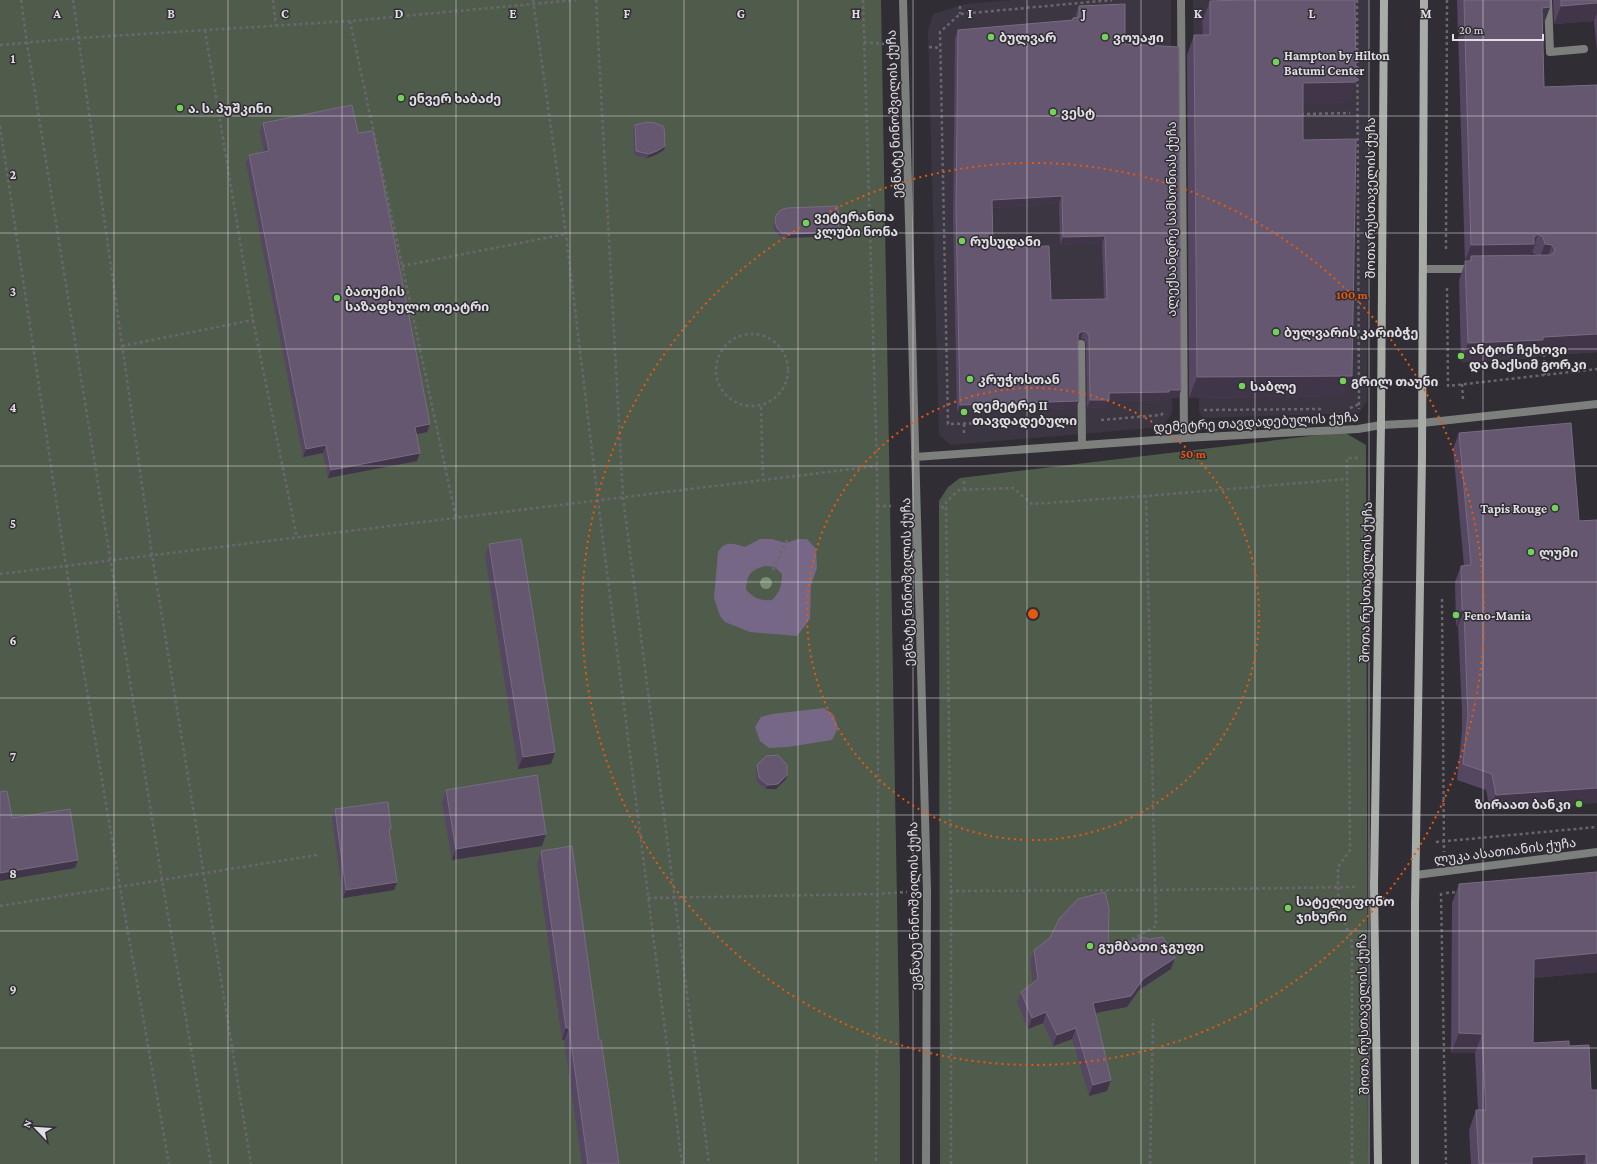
<svg xmlns="http://www.w3.org/2000/svg" width="1597" height="1164" viewBox="0 0 1597 1164" font-family="'Crimson Pro','Noto Sans Georgian',serif">
	<style>
		.built { fill: #3c3642 }
		.green { fill: #4f5c4c }
		.water { fill: #776786; fill-rule: evenodd }
		.lines { fill: none; stroke-linecap: round; stroke-linejoin: round }
		.path { stroke: #69676d; stroke-width: 2.5; stroke-dasharray: 3 3; stroke-linecap: butt }
		.lane { stroke: #7c7f7c; stroke-width: 8 }
		.street { stroke: #7c7f7c; stroke-width: 8 }
		.secondary { stroke: #a8aca7; stroke-width: 8 }
		.tree { fill: #788d74 }
		.wall { fill: #554661; fill-rule: evenodd }
		.shaded-wall { fill: #403549 }
		.building { fill: #64576f; stroke: #776c81; fill-rule: evenodd }
		.grid { fill: none; stroke: #e1dfe3; stroke-width: 1; stroke-opacity: 0.55 }
		.ring { fill: none; stroke: #e8590c; stroke-width: 2; stroke-dasharray: 2 4 }
		.poi-dot { fill: #74d25b; stroke: #302d34; stroke-width: 1.5 }
		.labels { text-anchor: middle; dominant-baseline: central; stroke-width: 3; stroke-linejoin: round; paint-order: stroke }
		.poi-label { font-size: 13px; font-weight: bold; fill: #e1dfe3; stroke: #302d34; text-anchor: start }
		.street-label { font-size: 13px; fill: #e1dfe3; stroke: #302d34 }
		.grid-label { font-size: 13px; text-anchor: middle; font-weight: bold; fill: #e1dfe3; stroke: #302d34; stroke-width: 3; stroke-linejoin: round; paint-order: stroke }
		.centre { fill: #e8590c; stroke: #302d34; stroke-width: 2 }
		.ring-label { font-size: 12px; text-anchor: middle; font-weight: bold; fill: #e8590c; stroke: #302d34; stroke-width: 3; stroke-linejoin: round; paint-order: stroke }
	</style>
	<rect width="100%" height="100%" fill="#302d34"/>
	<g class="built">
		<path d="M 1012,0 L 1171,0 L 1172,413 L 1163,427 L 950,445 L 939,435 L 928,31 L 933,14 L 965,4 Z"/>
		<path d="M 1193,0 L 1369,0 L 1367,401 L 1359,413 L 1203,418 L 1199,412 Z"/>
	</g>
	<g class="green">
		<path d="M 0,0 L 881,0 L 900,1070 L 900,1164 L 0,1164 Z"/>
		<path d="M 1344,432 L 1366,445 L 1368,1164 L 940,1164 L 939,501 L 948,487 L 960,478 Z"/>
	</g>
	<g class="water">
		<path d="M 760,539 L 772,539 L 786,543 L 798,539 L 807,539 L 816,549 L 817,568 L 811,585 L 810,619 L 797,636 L 750,632 L 725,622 L 720,616 L 714,598 L 718,552 C 726,540 733,544 745,547 ZM 765,566 L 775,567 L 782,574 C 782,585 780,592 772,600 C 760,601 754,598 746,590 C 747,575 750,570 765,566 Z"/>
		<path d="M 824,708 L 834,715 L 838,728 L 832,740 L 788,747 L 769,748 L 760,741 L 755,727 L 761,717 L 772,714 Z"/>
	</g>
	<g class="lines">
		<g class="path">
			<path d="M 21,0 L 27,43 L 162,880 L 211,1164"/>
			<path d="M 73,0 L 152,555 L 251,1164"/>
			<path d="M 273,0 L 276,25"/>
			<path d="M 533,0 L 566,234 L 598,501 L 682,1164"/>
			<path d="M 596,0 L 623,498 L 709,1164"/>
			<path d="M 863,0 L 877,466 L 878,807 L 876,1164"/>
			<path d="M 1357,0 L 1359,409"/>
			<path d="M 960,6 L 960,14"/>
			<path d="M 350,21 L 456,518"/>
			<path d="M 205,30 L 253,320 L 297,538"/>
			<path d="M 864,42 L 884,44"/>
			<path d="M 0,45 L 79,38 L 350,21 L 576,0"/>
			<path d="M 929,47 L 940,48"/>
			<path d="M 1301,114 L 1350,113"/>
			<path d="M 0,126 L 66,566 L 120,887 L 169,1164"/>
			<path d="M 1446,249 L 1447,0"/>
			<path d="M 402,266 L 566,234"/>
			<path d="M 1447,288 L 1448,386 L 1597,369"/>
			<circle cx="752" cy="370" r="36"/>
			<path d="M 122,346 L 253,320"/>
			<path d="M 1544,354 L 1545,375"/>
			<path d="M 1462,384 L 1463,399"/>
			<path d="M 761,407 L 763,480"/>
			<path d="M 1350,408 L 1359,404"/>
			<path d="M 1204,410 L 1321,409"/>
			<path d="M 1101,420 L 1161,415 L 1164,412"/>
			<path d="M 1062,421 L 948,424 L 940,32 L 960,14 L 1112,0"/>
			<path d="M 964,433 L 964,423"/>
			<path d="M 964,490 L 964,478"/>
			<path d="M 877,506 L 891,506"/>
			<path d="M 941,507 L 946,508"/>
			<path d="M 773,570 L 787,540"/>
			<path d="M 0,574 L 877,466"/>
			<path d="M 1442,599 L 1444,852"/>
			<path d="M 1436,842 L 1597,827"/>
			<path d="M 950,891 L 1156,890 L 1355,887"/>
			<path d="M 1441,893 L 1446,1164"/>
			<path d="M 1446,893 L 1459,892"/>
			<path d="M 648,898 L 878,894 L 907,892"/>
			<path d="M 0,906 L 317,855"/>
			<path d="M 1111,951 L 1156,926 L 1146,496"/>
			<path d="M 951,1164 L 951,891 L 946,502 L 959,490 L 1013,488 L 1032,504 L 1146,496 L 1347,479"/>
			<path d="M 1150,1164 L 1153,1019"/>
			<path d="M 1352,1164 L 1352,942 L 1339,907 L 1338,887 L 1338,867 L 1350,850 L 1347,458 L 1359,458"/>
		</g>
		<g class="lane">
			<path d="M 1548,0 L 1550,52 L 1584,49"/>
			<path d="M 1423,269 L 1472,269"/>
			<path d="M 1081,344 L 1082,445"/>
		</g>
		<g class="street">
			<path d="M 903,0 L 927,891 L 926,1164"/>
			<path d="M 1181,0 L 1184,438"/>
			<path d="M 915,457 L 1184,438 L 1358,429 L 1381,425 L 1422,423 L 1597,404"/>
			<path d="M 1416,875 L 1597,852"/>
		</g>
		<g class="secondary">
			<path d="M 1378,1164 L 1374,886 L 1381,425 L 1384,0"/>
			<path d="M 1415,1164 L 1415,905 L 1422,457 L 1424,0"/>
		</g>
	</g>
	<circle class="tree" cx="766" cy="583" r="6"/>
	<g class="wall">
		<path d="M 1239,0 L 1355,0 L 1356,82 L 1349,102 L 1303,103 L 1303,140 L 1345,396 L 1189,398 L 1187,55 L 1194,35 L 1203,35 L 1202,21 L 1210,1 Z"/>
		<path d="M 1457,0 L 1550,0 L 1550,7 L 1543,26 L 1544,87 L 1597,85 L 1597,352 L 1537,356 L 1536,358 L 1461,362 L 1459,280 L 1465,263 ZM 1532,253 L 1537,255 L 1530,255 L 1530,254 Z"/>
		<path d="M 1553,0 L 1597,0 L 1597,51 L 1594,21 L 1554,24 Z"/>
		<path d="M 1079,6 L 1125,44 L 1181,390 L 1178,398 L 1167,398 L 1166,400 L 1109,401 L 1106,407 L 1087,408 L 1086,344 L 1084,339 L 1081,339 L 1078,340 L 1076,408 L 957,412 L 953,219 L 955,38 L 958,30 L 1072,20 L 1073,18 L 1076,17 L 1076,14 ZM 1059,203 L 1060,245 L 1102,243 L 1104,299 L 1051,300 L 993,248 L 992,208 Z"/>
		<path d="M 263,123 L 358,133 L 427,432 L 416,434 L 417,461 L 328,478 L 323,453 L 303,457 L 246,163 L 249,155 L 264,152 L 260,131 Z"/>
		<path d="M 635,125 L 664,150 L 656,155 L 647,158 L 634,155 L 633,129 Z"/>
		<path d="M 776,215 L 839,232 L 838,236 L 787,238 L 780,237 L 775,232 L 773,226 Z"/>
		<path d="M 1459,433 L 1579,521 L 1597,520 L 1490,811 L 1486,790 L 1457,780 L 1462,730 L 1462,712 L 1458,626 L 1456,626 L 1455,582 L 1461,566 L 1464,566 L 1453,449 Z"/>
		<path d="M 489,544 L 551,764 L 518,769 L 485,555 Z"/>
		<path d="M 757,765 L 786,779 L 776,789 L 766,789 L 757,782 L 756,769 Z"/>
		<path d="M 446,790 L 542,846 L 452,860 L 442,802 Z"/>
		<path d="M 335,809 L 390,832 L 397,882 L 394,890 L 343,898 L 332,818 Z"/>
		<path d="M 541,851 L 599,1040 L 619,1164 L 582,1164 L 564,1040 L 562,1040 L 537,863 Z"/>
		<path d="M 1597,872 L 1597,972 L 1534,978 L 1533,1043 L 1569,1046 L 1591,1090 L 1597,1164 L 1471,1164 L 1469,1130 L 1476,1110 L 1478,1110 L 1475,1053 L 1451,1053 L 1452,903 L 1459,884 Z"/>
		<path d="M 1034,950 L 1108,952 L 1171,969 L 1139,990 L 1127,1007 L 1096,1013 L 1107,1091 L 1089,1096 L 1072,1039 L 1053,1046 L 1043,1023 L 1028,1029 L 1017,1002 L 1021,992 L 1033,983 L 1030,961 Z"/>
	</g>
	<g class="shaded-wall">
		<path d="M 1597,3 L 1597,13 L 1594,21 L 1554,24 L 1561,6 Z"/>
		<path d="M 1550,7 L 1543,26 L 1536,26 L 1542,8 Z"/>
		<path d="M 1356,82 L 1349,102 L 1296,103 L 1303,83 Z"/>
		<path d="M 665,146 L 664,150 L 656,155 L 647,158 L 649,154 Z"/>
		<path d="M 1062,196 L 1059,203 L 989,208 L 992,200 Z"/>
		<path d="M 839,232 L 838,236 L 787,238 L 788,234 Z"/>
		<path d="M 1538,234 L 1532,253 L 1530,254 L 1527,263 L 1471,261 L 1471,256 L 1469,263 L 1465,261 L 1464,263 L 1471,245 L 1534,237 Z"/>
		<path d="M 1105,236 L 1102,243 L 1060,245 L 1063,237 Z"/>
		<path d="M 1545,244 L 1552,245 L 1545,263 L 1538,263 Z"/>
		<path d="M 1083,331 L 1081,339 L 1076,341 L 1079,333 Z"/>
		<path d="M 1597,334 L 1597,352 L 1537,356 L 1536,358 L 1461,362 L 1468,343 Z"/>
		<path d="M 1352,376 L 1345,396 L 1189,398 L 1197,377 Z"/>
		<path d="M 1169,390 L 1181,390 L 1178,398 L 1167,398 L 1166,400 L 1109,401 L 1106,407 L 1087,408 L 1090,400 L 1109,393 Z"/>
		<path d="M 1079,401 L 1076,408 L 957,412 L 960,405 Z"/>
		<path d="M 430,424 L 427,432 L 412,435 L 415,427 Z"/>
		<path d="M 326,445 L 323,453 L 303,457 L 306,449 Z"/>
		<path d="M 420,453 L 417,461 L 328,478 L 331,470 Z"/>
		<path d="M 1462,610 L 1464,610 L 1458,626 L 1456,626 Z"/>
		<path d="M 555,752 L 551,764 L 518,769 L 523,757 Z"/>
		<path d="M 787,775 L 786,779 L 776,789 L 766,789 L 768,785 Z"/>
		<path d="M 1597,788 L 1597,803 L 1490,811 L 1496,795 Z"/>
		<path d="M 546,834 L 542,846 L 452,860 L 456,849 Z"/>
		<path d="M 78,860 L 75,868 L 0,881 L 0,873 Z"/>
		<path d="M 397,882 L 394,890 L 343,898 L 346,890 Z"/>
		<path d="M 1597,953 L 1597,972 L 1527,979 L 1534,959 Z"/>
		<path d="M 1175,958 L 1171,969 L 1139,990 L 1127,1007 L 1090,1014 L 1093,1003 L 1143,979 Z"/>
		<path d="M 1046,1012 L 1043,1023 L 1028,1029 L 1032,1018 Z"/>
		<path d="M 566,1028 L 569,1028 L 564,1040 L 562,1040 Z"/>
		<path d="M 1076,1028 L 1072,1039 L 1053,1046 L 1057,1035 Z"/>
		<path d="M 1459,1033 L 1482,1034 L 1475,1053 L 1451,1053 Z"/>
		<path d="M 1111,1080 L 1107,1091 L 1089,1096 L 1093,1085 Z"/>
		<path d="M 1586,1154 L 1583,1164 L 1529,1164 L 1532,1157 Z"/>
	</g>
	<g class="building">
		<path d="M 1243,0 L 1355,0 L 1356,82 L 1303,83 L 1303,140 L 1356,139 L 1352,376 L 1197,377 L 1194,35 L 1210,35 L 1210,1 Z"/>
		<path d="M 1464,0 L 1550,0 L 1550,7 L 1542,8 L 1544,87 L 1597,85 L 1597,334 L 1543,337 L 1543,340 L 1468,343 L 1465,261 L 1471,261 L 1471,256 L 1550,255 L 1554,253 L 1555,249 L 1552,245 L 1545,244 L 1543,237 L 1538,234 L 1534,237 L 1534,244 L 1471,245 Z"/>
		<path d="M 1561,0 L 1597,0 L 1597,3 L 1561,6 Z"/>
		<path d="M 1125,4 L 1125,44 L 1179,47 L 1181,390 L 1169,390 L 1169,392 L 1109,393 L 1109,400 L 1090,400 L 1089,336 L 1087,332 L 1083,331 L 1079,333 L 1078,336 L 1079,401 L 960,405 L 956,211 L 958,30 L 1073,20 L 1073,18 L 1079,17 L 1079,6 ZM 1062,196 L 1063,237 L 1105,236 L 1107,299 L 1051,300 L 1049,246 L 993,248 L 992,200 Z"/>
		<path d="M 352,105 L 358,133 L 373,131 L 430,424 L 415,427 L 420,453 L 331,470 L 326,445 L 306,449 L 249,155 L 269,151 L 263,123 Z"/>
		<path d="M 647,122 L 655,123 L 664,127 L 665,146 L 657,151 L 649,154 L 636,151 L 635,125 Z"/>
		<path d="M 838,206 L 839,232 L 788,234 L 782,233 L 777,228 L 775,222 L 776,215 L 781,210 L 787,208 Z"/>
		<path d="M 1571,423 L 1579,521 L 1597,520 L 1597,788 L 1496,795 L 1492,774 L 1463,764 L 1468,714 L 1467,695 L 1464,610 L 1462,610 L 1461,566 L 1471,565 L 1459,433 Z"/>
		<path d="M 521,539 L 555,752 L 523,757 L 489,544 Z"/>
		<path d="M 778,755 L 787,765 L 787,775 L 778,784 L 768,785 L 759,778 L 757,765 L 766,756 Z"/>
		<path d="M 537,775 L 546,834 L 456,849 L 446,790 Z"/>
		<path d="M 7,791 L 12,818 L 70,809 L 78,860 L 0,873 L 0,792 Z"/>
		<path d="M 388,802 L 391,829 L 389,829 L 397,882 L 346,890 L 335,809 Z"/>
		<path d="M 572,846 L 599,1040 L 601,1040 L 619,1164 L 588,1164 L 569,1028 L 566,1028 L 541,851 Z"/>
		<path d="M 1597,872 L 1597,953 L 1534,959 L 1533,1043 L 1569,1041 L 1569,1046 L 1589,1045 L 1591,1090 L 1597,1090 L 1597,1164 L 1587,1164 L 1586,1154 L 1532,1157 L 1532,1164 L 1479,1164 L 1476,1110 L 1486,1110 L 1482,1034 L 1459,1033 L 1459,884 Z"/>
		<path d="M 1105,892 L 1109,909 L 1108,952 L 1142,937 L 1149,939 L 1163,937 L 1175,958 L 1143,979 L 1131,996 L 1093,1003 L 1111,1080 L 1093,1085 L 1076,1028 L 1057,1035 L 1046,1012 L 1032,1018 L 1021,992 L 1038,979 L 1034,950 L 1050,938 L 1059,919 L 1078,899 Z"/>
	</g>
	<path class="grid" d="M 114,0 L 114,1164M 228,0 L 228,1164M 342,0 L 342,1164M 456,0 L 456,1164M 570,0 L 570,1164M 684,0 L 684,1164M 798,0 L 798,1164M 913,0 L 913,1164M 1027,0 L 1027,1164M 1141,0 L 1141,1164M 1255,0 L 1255,1164M 1369,0 L 1369,1164M 1483,0 L 1483,1164M 0,116 L 1597,116M 0,233 L 1597,233M 0,349 L 1597,349M 0,466 L 1597,466M 0,582 L 1597,582M 0,698 L 1597,698M 0,815 L 1597,815M 0,931 L 1597,931M 0,1048 L 1597,1048"/>
	<g class="ring">
		<circle cx="1033" cy="614" r="226"/>
		<circle cx="1033" cy="614" r="451"/>
	</g>
	<g class="poi-dot">
		<circle cx="991" cy="37" r="4"/>
		<circle cx="1105" cy="37" r="4"/>
		<circle cx="1276" cy="62" r="4"/>
		<circle cx="401" cy="98" r="4"/>
		<circle cx="180" cy="108" r="4"/>
		<circle cx="1053" cy="112" r="4"/>
		<circle cx="806" cy="223" r="4"/>
		<circle cx="962" cy="241" r="4"/>
		<circle cx="337" cy="298" r="4"/>
		<circle cx="1276" cy="332" r="4"/>
		<circle cx="1461" cy="356" r="4"/>
		<circle cx="970" cy="379" r="4"/>
		<circle cx="1343" cy="381" r="4"/>
		<circle cx="1242" cy="386" r="4"/>
		<circle cx="964" cy="412" r="4"/>
		<circle cx="1555" cy="508" r="4"/>
		<circle cx="1531" cy="552" r="4"/>
		<circle cx="1456" cy="615" r="4"/>
		<circle cx="1579" cy="804" r="4"/>
		<circle cx="1288" cy="908" r="4"/>
		<circle cx="1090" cy="946" r="4"/>
	</g>
	<g class="labels">
		<g class="poi-label">
			<text x="999" y="37">ბულვარ</text>
			<text x="1113" y="37">ვოუაჟი</text>
			<text x="1284" y="55">Hampton by Hilton<tspan x="1284" dy="15">Batumi Center</tspan></text>
			<text x="409" y="98">ენვერ ხაბაძე</text>
			<text x="188" y="108">ა. ს. პუშკინი</text>
			<text x="1061" y="112">ვესტ</text>
			<text x="814" y="216">ვეტერანთა<tspan x="814" dy="15">კლუბი ნონა</tspan></text>
			<text x="970" y="241">რუსუდანი</text>
			<text x="345" y="291">ბათუმის<tspan x="345" dy="15">საზაფხულო თეატრი</tspan></text>
			<text x="1284" y="332">ბულვარის კარიბჭე</text>
			<text x="1469" y="349">ანტონ ჩეხოვი<tspan x="1469" dy="15">და მაქსიმ გორკი</tspan></text>
			<text x="978" y="379">კრუჭოსთან</text>
			<text x="1351" y="381">გრილ თაუნი</text>
			<text x="1250" y="386">საბლე</text>
			<text x="972" y="405">დემეტრე II<tspan x="972" dy="15">თავდადებული</tspan></text>
			<text x="1547" y="508" text-anchor="end">Tapis Rouge</text>
			<text x="1539" y="552">ლუმი</text>
			<text x="1464" y="615">Feno-Mania</text>
			<text x="1571" y="804" text-anchor="end">ზირაათ ბანკი</text>
			<text x="1296" y="901">სატელეფონო<tspan x="1296" dy="15">ჯიხური</tspan></text>
			<text x="1098" y="946">გუმბათი ჯგუფი</text>
		</g>
		<g class="street-label">
			<text transform="translate(894 114) rotate(-92)">ეგნატე ნინოშვილის ქუჩა</text>
			<text transform="translate(1370 198) rotate(-90)">შოთა რუსთაველის ქუჩა</text>
			<text transform="translate(1171 219) rotate(-90)">ალექსანდრე სამსონიას ქუჩა</text>
			<text transform="translate(1256 422) rotate(-3)">დემეტრე თავდადებულის ქუჩა</text>
			<text transform="translate(907 582) rotate(-91)">ეგნატე ნინოშვილის ქუჩა</text>
			<text transform="translate(1366 582) rotate(-89)">შოთა რუსთაველის ქუჩა</text>
			<text transform="translate(1505 851) rotate(-7)">ლუკა ასათიანის ქუჩა</text>
			<text transform="translate(914 906) rotate(-91)">ეგნატე ნინოშვილის ქუჩა</text>
			<text transform="translate(1363 1014) rotate(-91)">შოთა რუსთაველის ქუჩა</text>
		</g>
	</g>
	<g class="grid-label">
		<text x="57" y="18">A</text>
		<text x="171" y="18">B</text>
		<text x="285" y="18">C</text>
		<text x="399" y="18">D</text>
		<text x="513" y="18">E</text>
		<text x="627" y="18">F</text>
		<text x="741" y="18">G</text>
		<text x="856" y="18">H</text>
		<text x="970" y="18">I</text>
		<text x="1084" y="18">J</text>
		<text x="1198" y="18">K</text>
		<text x="1312" y="18">L</text>
		<text x="1426" y="18">M</text>
		<text x="13" y="63">1</text>
		<text x="13" y="179">2</text>
		<text x="13" y="296">3</text>
		<text x="13" y="412">4</text>
		<text x="13" y="528">5</text>
		<text x="13" y="645">6</text>
		<text x="13" y="761">7</text>
		<text x="13" y="878">8</text>
		<text x="13" y="994">9</text>
	</g>
	<circle cx="1033" cy="614" r="6" class="centre"/>
	<g class="ring-label">
		<text x="1352" y="299">100 m</text>
		<text x="1193" y="458">50 m</text>
	</g>
	<g transform="translate(36 1128) rotate(295)" stroke="#302d34" stroke-width="3" paint-order="stroke">
	<path d="M0-3L7 15L0 10L-7 15Z" fill="#e1dfe3"/>
	<text y="-6" font-size="11" font-weight="bold" text-anchor="middle" fill="#e1dfe3">N</text>
	</g>
	<path d="M1453 34v6h90v-6" fill="none" stroke="#e1dfe3" stroke-width="2"/>
	<text x="1459" y="34" font-size="12" fill="#e1dfe3" stroke="#302d34" stroke-width="3" paint-order="stroke">20 m</text>
</svg>
